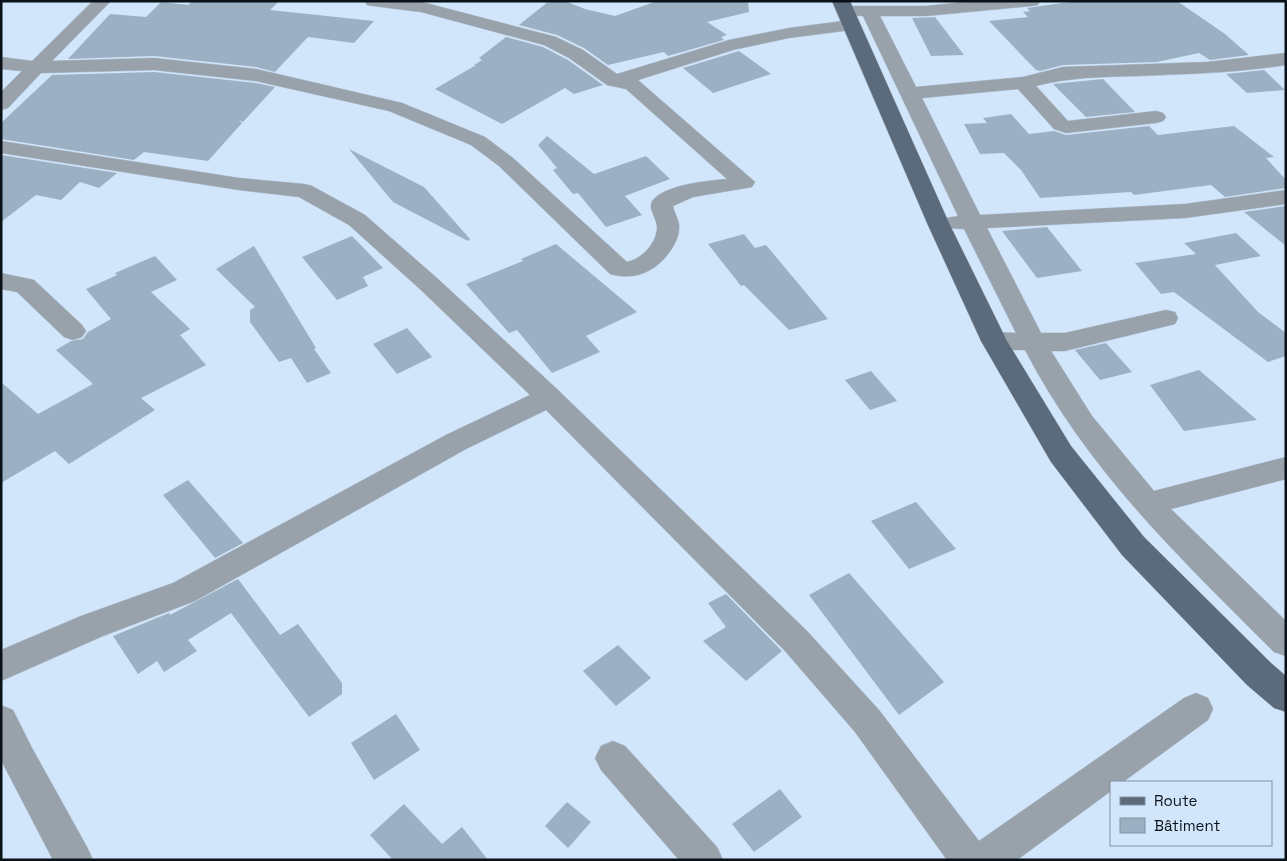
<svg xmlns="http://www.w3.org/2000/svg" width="1287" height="861" viewBox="0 0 1287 861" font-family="'Space Grotesk',sans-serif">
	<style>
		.building { fill: #9cb0c4 }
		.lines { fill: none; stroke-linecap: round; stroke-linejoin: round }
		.minor-casing { stroke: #b1c4d7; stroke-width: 1 }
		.primary-casing { stroke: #b1c4d7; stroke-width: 1 }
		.minor { fill: #99a2ab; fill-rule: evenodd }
		.primary { fill: #5c6b7b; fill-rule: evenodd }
	</style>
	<rect width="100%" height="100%" fill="#d1e6fb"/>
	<g class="building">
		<path d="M 192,1 L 279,1 L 270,10 L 374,21 L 354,43 L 308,37 L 275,72 L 256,67 L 154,56 L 68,59 L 110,14 L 146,17 L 161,2 L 188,5 Z"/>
		<path d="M 549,1 L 565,1 L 585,9 L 615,16 L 657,1 L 748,1 L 749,12 L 707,22 L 727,35 L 721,37 L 724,40 L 668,56 L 664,52 L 608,65 L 584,48 L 557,35 L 519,25 Z"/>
		<path d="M 1076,1 L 1177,1 L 1225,34 L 1249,55 L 1210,60 L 1199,53 L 1157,62 L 1063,65 L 1040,71 L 1036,70 L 989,21 L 1028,17 L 1023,12 L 1030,11 L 1027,8 Z"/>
		<path d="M 935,17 L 964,55 L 931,56 L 912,18 Z"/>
		<path d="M 506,37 L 543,47 L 568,60 L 603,85 L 574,94 L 565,88 L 502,124 L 435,89 L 476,65 L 474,65 L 482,60 L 479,58 Z"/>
		<path d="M 739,51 L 771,74 L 713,93 L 683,68 Z"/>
		<path d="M 1264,70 L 1285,90 L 1247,93 L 1226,74 Z"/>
		<path d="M 154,72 L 256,83 L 275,87 L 243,122 L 239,120 L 242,123 L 208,161 L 144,152 L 134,160 L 1,139 L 1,123 L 52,75 Z"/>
		<path d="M 1103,79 L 1135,112 L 1086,117 L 1053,84 Z"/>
		<path d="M 1011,114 L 1029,134 L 1054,131 L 1066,135 L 1149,126 L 1158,135 L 1234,126 L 1274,157 L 1266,158 L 1286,180 L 1286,188 L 1225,197 L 1211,185 L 1134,195 L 1131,192 L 1040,198 L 1021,170 L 1004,153 L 980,154 L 964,124 L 987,123 L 983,118 Z"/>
		<path d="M 547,136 L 594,174 L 646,156 L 670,179 L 625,196 L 642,215 L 606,227 L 578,193 L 573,194 L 553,170 L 557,168 L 538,145 Z"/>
		<path d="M 349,149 L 424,187 L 470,239 L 468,241 L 393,202 Z"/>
		<path d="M 1,155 L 117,173 L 99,188 L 80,182 L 61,200 L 36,195 L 1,222 Z"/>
		<path d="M 1286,206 L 1286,246 L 1244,212 Z"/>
		<path d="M 1047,227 L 1082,271 L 1037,278 L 1002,231 Z"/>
		<path d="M 1236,233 L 1261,256 L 1215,265 L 1258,312 L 1286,333 L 1286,356 L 1268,362 L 1174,292 L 1161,294 L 1135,263 L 1196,254 L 1184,243 Z"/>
		<path d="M 744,234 L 755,248 L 766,245 L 828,319 L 789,330 L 744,285 L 741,286 L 708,244 Z"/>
		<path d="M 352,236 L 383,268 L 363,277 L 368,286 L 337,300 L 302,257 Z"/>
		<path d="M 556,244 L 637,312 L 586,336 L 600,352 L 552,373 L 517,330 L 509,333 L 466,284 L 523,261 L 521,259 Z"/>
		<path d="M 254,246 L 316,348 L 314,349 L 331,373 L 307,383 L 291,358 L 279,362 L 250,322 L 250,310 L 255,307 L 216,269 Z"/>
		<path d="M 155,256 L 177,280 L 151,292 L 190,329 L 180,335 L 206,365 L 141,398 L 155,410 L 69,464 L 55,451 L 1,483 L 1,382 L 38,414 L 93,384 L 56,350 L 71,341 L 83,339 L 88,332 L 111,319 L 86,289 L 117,275 L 115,273 Z"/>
		<path d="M 407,328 L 432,357 L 397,374 L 373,344 Z"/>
		<path d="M 1106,343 L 1132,372 L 1100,380 L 1075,350 Z"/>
		<path d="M 1199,370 L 1257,420 L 1184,431 L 1150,385 Z"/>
		<path d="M 871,371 L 897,401 L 870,410 L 845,380 Z"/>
		<path d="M 188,480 L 243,543 L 215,558 L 163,495 Z"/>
		<path d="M 916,502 L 956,549 L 909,569 L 871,521 Z"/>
		<path d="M 849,573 L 944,682 L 899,715 L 809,595 Z"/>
		<path d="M 238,579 L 280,635 L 298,624 L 342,683 L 342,694 L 309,717 L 231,613 L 188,640 L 197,651 L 164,672 L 157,661 L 138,674 L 113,636 L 169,613 L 170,615 Z"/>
		<path d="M 726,594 L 782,651 L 746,681 L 703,641 L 726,627 L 708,603 Z"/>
		<path d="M 618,645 L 651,678 L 616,706 L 583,671 Z"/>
		<path d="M 396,714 L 420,750 L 374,780 L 351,743 Z"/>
		<path d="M 780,789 L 802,817 L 754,852 L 732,824 Z"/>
		<path d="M 567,802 L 591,822 L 568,848 L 545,826 Z"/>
		<path d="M 404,804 L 442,844 L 462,827 L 488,860 L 393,860 L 370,835 Z"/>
	</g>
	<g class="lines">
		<defs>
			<g id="minor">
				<path d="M 93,1 L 111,1 L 52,61 L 154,58 L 256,69 L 402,103 L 485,137 L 513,158 L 627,262 C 642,259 658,242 657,226 C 656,217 647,207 653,200 C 667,184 708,181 727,179 L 626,89 L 607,85 L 569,58 L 544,45 L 421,12 L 373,6 L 367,5 L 365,1 L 422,2 L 556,37 L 583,50 L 617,74 L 729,40 L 789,28 L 851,20 L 857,21 L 860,25 L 857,29 L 851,30 L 789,38 L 733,50 L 638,80 L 755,182 L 752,187 L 693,197 L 673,206 C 674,213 680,221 679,228 C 679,236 675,244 671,250 C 656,272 635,281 610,274 L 499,166 L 471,145 L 389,111 L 256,81 L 154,70 L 41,73 L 8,108 L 1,110 L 1,92 L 22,71 L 1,69 L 1,57 L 32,61 Z"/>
				<path d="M 974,1 L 1040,1 L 1038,5 L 1032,6 L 926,16 L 880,16 L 916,87 L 1023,77 L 1063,67 L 1207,62 L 1286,53 L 1286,65 C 1237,73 1187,74 1138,76 C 1102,77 1071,77 1036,86 L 1068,121 L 1156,111 L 1163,113 L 1166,117 L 1163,121 L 1156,123 L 1066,133 L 1054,129 L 1018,89 L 922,98 L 980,215 L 1185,204 L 1286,190 L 1286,204 L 1185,218 L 987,228 L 1041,333 L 1065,333 L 1166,310 L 1175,312 L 1178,318 L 1175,324 L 1065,351 L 1051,351 L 1092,416 L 1154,491 L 1286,457 L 1286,479 L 1171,509 L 1286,621 L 1286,656 L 1274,652 C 1179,557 1088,471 1025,350 L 994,350 L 985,347 L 981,341 L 985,335 L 994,332 L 1016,333 L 964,229 L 947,228 L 944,223 L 947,218 L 958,216 L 863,16 L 848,15 L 845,11 L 848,7 L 854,6 L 926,6 Z"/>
				<path d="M 1,141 L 239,178 L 304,184 L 312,186 L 365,215 L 438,279 L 558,390 L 807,631 L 879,710 L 979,841 L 1184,698 L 1196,693 L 1208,698 L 1213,709 L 1208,720 L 1123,782 L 1111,782 L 1111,791 L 1017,860 L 947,860 L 855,732 L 785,651 L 546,410 L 466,449 L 195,601 L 103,636 L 1,681 L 1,650 L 81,616 L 173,583 L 446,435 L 530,395 L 422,291 L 349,225 L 299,197 L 239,190 L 1,153 Z"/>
				<path d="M 1,273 L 34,280 L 82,325 L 86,331 L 82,337 L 73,340 L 64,337 L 17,292 L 1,289 Z"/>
				<path d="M 1,705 L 13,710 L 32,748 L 87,847 L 93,860 L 53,860 L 1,760 Z"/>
				<path d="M 613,741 L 625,746 L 717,847 L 723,860 L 679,860 L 601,770 L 595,758 L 601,746 Z"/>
			</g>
			<path id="primary" d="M 832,1 L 850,1 L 949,223 L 1007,341 L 1071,446 L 1144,537 L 1271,663 L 1286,676 L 1286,712 L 1274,708 L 1247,685 L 1122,555 L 1051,462 L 981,341 L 927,223 Z"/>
		</defs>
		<use href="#minor" class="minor-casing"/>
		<use href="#primary" class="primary-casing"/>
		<use href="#minor" class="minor"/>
		<use href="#primary" class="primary"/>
	</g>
	<rect width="1287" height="861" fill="none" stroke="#0a1118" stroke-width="5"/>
	<rect x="1110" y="781" width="162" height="65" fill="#d1e6fb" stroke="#8191a0"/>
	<rect x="1120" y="797" width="25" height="8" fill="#5c6b7b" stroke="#8191a0"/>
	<text x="1154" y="806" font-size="15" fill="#0a1118">Route</text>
	<rect x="1120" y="818" width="25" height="15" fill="#9cb0c4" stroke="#8191a0"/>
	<text x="1154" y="831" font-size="15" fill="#0a1118">Bâtiment</text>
</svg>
